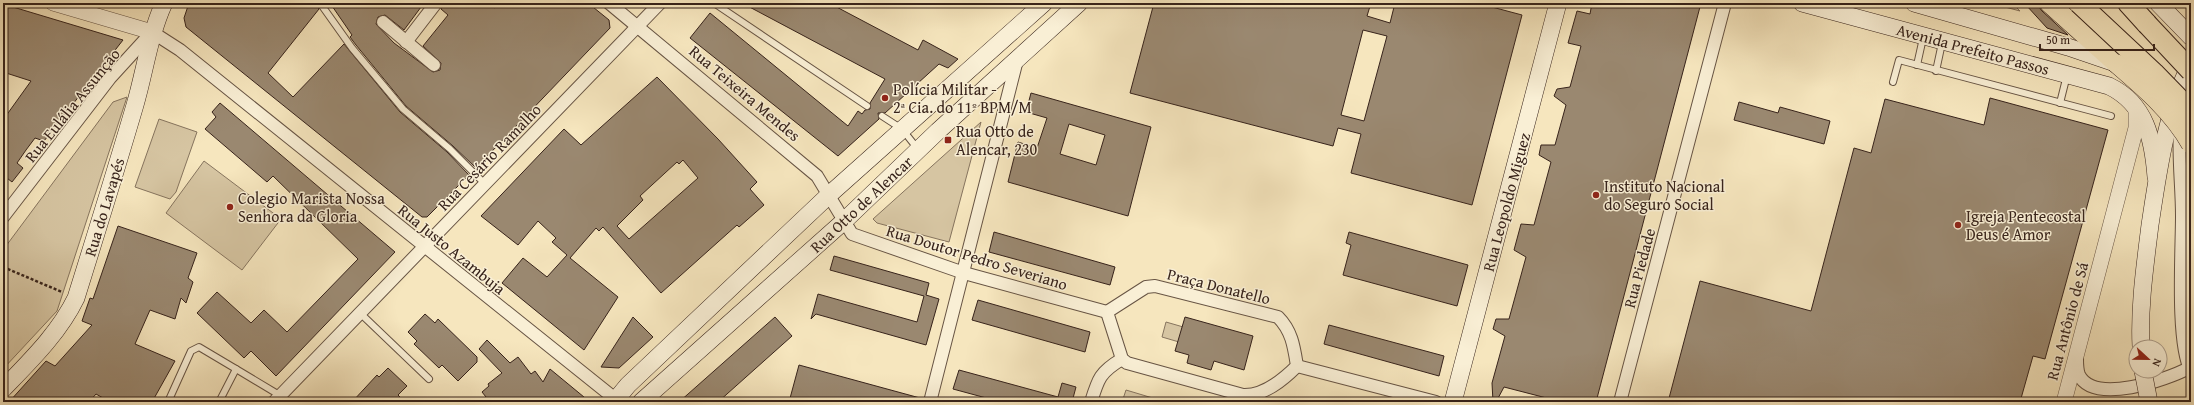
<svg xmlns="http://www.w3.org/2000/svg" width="2194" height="405" viewBox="0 0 2194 405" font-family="'Gentium Book Plus',serif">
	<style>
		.green { fill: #d6c5a2; stroke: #86745e }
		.building { fill: #9a8870; stroke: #37231b; fill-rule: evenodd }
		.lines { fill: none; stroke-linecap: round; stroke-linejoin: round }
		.service-casing { stroke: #675444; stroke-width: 8 }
		.minor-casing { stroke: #675444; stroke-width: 14 }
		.tertiary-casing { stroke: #675444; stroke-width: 16 }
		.secondary-casing { stroke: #37231b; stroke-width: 18 }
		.primary-casing { stroke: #37231b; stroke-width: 20 }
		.trunk-casing { stroke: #37231b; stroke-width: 22 }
		.path { stroke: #37231b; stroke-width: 2.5; stroke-dasharray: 3 2; stroke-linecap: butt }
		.service { stroke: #f9efd5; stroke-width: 6 }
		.minor { stroke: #f9efd5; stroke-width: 12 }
		.tertiary { stroke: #f9efd5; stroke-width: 15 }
		.secondary { stroke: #f9efd5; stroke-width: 17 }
		.primary { stroke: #f6e6be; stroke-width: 19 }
		.trunk { stroke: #f6e6be; stroke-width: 20 }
		.secondary-bridge-casing { stroke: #37231b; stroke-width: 18; stroke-linecap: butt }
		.primary-bridge-casing { stroke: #37231b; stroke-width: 20; stroke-linecap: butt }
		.trunk-bridge-casing { stroke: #37231b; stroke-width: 22; stroke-linecap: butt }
		.secondary-bridge { stroke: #f9efd5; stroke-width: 17 }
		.primary-bridge { stroke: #f6e6be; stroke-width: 19 }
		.trunk-bridge { stroke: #f6e6be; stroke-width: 20 }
		.poi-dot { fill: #8f2418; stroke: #f9efd5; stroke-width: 1.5 }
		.labels { text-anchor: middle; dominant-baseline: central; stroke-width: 3; stroke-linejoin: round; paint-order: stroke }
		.street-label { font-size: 16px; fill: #37231b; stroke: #f9efd5 }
		.poi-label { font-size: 16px; fill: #37231b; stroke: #f9efd5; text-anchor: start }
	</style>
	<rect width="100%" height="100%" fill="#f6e6be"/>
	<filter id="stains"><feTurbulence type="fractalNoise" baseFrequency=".005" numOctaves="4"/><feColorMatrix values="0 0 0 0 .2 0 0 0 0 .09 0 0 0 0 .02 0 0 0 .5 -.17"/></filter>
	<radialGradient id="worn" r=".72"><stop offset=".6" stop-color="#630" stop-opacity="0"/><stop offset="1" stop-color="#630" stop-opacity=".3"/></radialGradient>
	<g class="green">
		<path d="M 1990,3 L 2012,3 L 2020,11 Z"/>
		<path d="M 127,97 L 57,311 L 3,369 L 3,250 L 113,102 Z"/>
		<path d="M 159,119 L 197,132 L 176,192 L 170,199 L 135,187 Z"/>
		<path d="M 981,122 L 949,242 L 877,223 L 873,219 Z"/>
		<path d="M 204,161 L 281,219 L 242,270 L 166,213 Z"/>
		<path d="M 1166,322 L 1242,344 L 1237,359 L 1162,337 Z"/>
		<path d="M 1126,390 L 1166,402 L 1122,402 Z"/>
	</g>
	<g class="building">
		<path d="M 189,3 L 316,3 L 319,9 L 268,73 L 293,97 L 344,44 L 400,112 L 447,152 L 469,175 L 427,217 L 422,217 L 186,27 L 184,18 Z"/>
		<path d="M 330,3 L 424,3 L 404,30 L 385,15 L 378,17 L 376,24 L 394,43 L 433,72 L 440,70 L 441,63 L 423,46 L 448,15 L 441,9 L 443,3 L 488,3 L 495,8 L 499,3 L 588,3 L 609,20 L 610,28 L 476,168 L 453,146 L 406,106 L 356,45 L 350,37 L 352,35 Z"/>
		<path d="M 742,3 L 829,3 L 918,50 L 923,40 L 958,59 L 948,68 L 939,64 L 885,113 L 878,113 L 879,119 L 838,156 L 690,38 L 710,13 L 848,126 L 858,111 L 862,114 L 865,110 L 870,109 L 870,103 L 885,79 Z"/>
		<path d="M 1154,3 L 1371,3 L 1367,16 L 1390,23 L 1395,3 L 1477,3 L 1522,15 L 1472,205 L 1351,173 L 1361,134 L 1338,128 L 1333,146 L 1130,93 ZM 1363,30 L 1387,36 L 1364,121 L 1341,115 Z"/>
		<path d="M 1592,3 L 1701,3 L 1596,402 L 1562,402 L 1504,387 L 1496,402 L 1493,402 L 1492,383 L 1505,336 L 1493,329 L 1496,319 L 1509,319 L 1526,257 L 1514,250 L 1521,224 L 1534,225 L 1551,162 L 1539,155 L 1541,145 L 1555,145 L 1566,105 L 1554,96 L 1557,89 L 1570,87 L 1581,46 L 1568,43 L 1577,11 L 1590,14 Z"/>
		<path d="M 2028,3 L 2036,3 L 2042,11 L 2068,35 L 2047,28 L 2026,5 Z"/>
		<path d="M 3,4 L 123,40 L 44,141 L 35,138 L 26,150 L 17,163 L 23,168 L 12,182 L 3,175 L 3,120 L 31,81 L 3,72 Z"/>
		<path d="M 657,77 L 718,139 L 757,182 L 750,189 L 764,205 L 739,227 L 737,225 L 661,293 L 603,227 L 599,231 L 596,228 L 570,258 L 618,297 L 584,350 L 502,283 L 523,258 L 547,277 L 567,255 L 552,242 L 556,238 L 538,221 L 518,245 L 481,216 L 564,129 L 581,145 ZM 683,160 L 698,178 L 629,239 L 617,226 L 643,200 L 640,196 L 677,162 L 679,164 Z"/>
		<path d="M 1031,93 L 1151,127 L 1128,216 L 1008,182 L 1018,142 L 1037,148 L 1047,118 L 1026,112 ZM 1069,124 L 1105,135 L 1096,165 L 1060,154 Z"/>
		<path d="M 1990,98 L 2108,130 L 2045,359 L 2033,356 L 2020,402 L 1668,402 L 1700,281 L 1811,311 L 1854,148 L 1871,153 L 1885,99 L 1984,125 Z"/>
		<path d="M 1739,102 L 1778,113 L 1780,107 L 1830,121 L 1824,144 L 1734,120 Z"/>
		<path d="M 220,103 L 395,252 L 276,376 L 251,351 L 244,358 L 197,313 L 217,292 L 251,323 L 264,310 L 287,332 L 358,259 L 273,176 L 267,182 L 205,129 L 216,117 L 212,112 Z"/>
		<path d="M 118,226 L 197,253 L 188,278 L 193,282 L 186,303 L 181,298 L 175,319 L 150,310 L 135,344 L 175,361 L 152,402 L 110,402 L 96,394 L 89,402 L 9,402 L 46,361 L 55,366 L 92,325 L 82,321 L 90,298 L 93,299 Z"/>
		<path d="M 994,232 L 1115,267 L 1110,285 L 989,252 Z"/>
		<path d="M 1349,232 L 1468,265 L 1457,306 L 1343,275 L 1351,245 L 1346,243 Z"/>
		<path d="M 834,256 L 929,283 L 926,295 L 939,299 L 926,345 L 816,314 L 811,319 L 818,294 L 917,322 L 924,296 L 830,270 Z"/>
		<path d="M 978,300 L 1090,332 L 1085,352 L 972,320 Z"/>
		<path d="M 425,314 L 435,323 L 438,319 L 477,357 L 477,362 L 458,381 L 442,365 L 439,368 L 414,344 L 417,341 L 408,332 Z"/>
		<path d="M 633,317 L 653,337 L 619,368 L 601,367 Z"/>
		<path d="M 775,317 L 792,336 L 718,402 L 679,402 Z"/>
		<path d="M 1185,317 L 1253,336 L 1244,370 L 1214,361 L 1211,370 L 1187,363 L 1189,355 L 1175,351 Z"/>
		<path d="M 1329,325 L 1444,356 L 1439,376 L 1324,344 Z"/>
		<path d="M 487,340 L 510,363 L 518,357 L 531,374 L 535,371 L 543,382 L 550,369 L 590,402 L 490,402 L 482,392 L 489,386 L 488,384 L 502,373 L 479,349 Z"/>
		<path d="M 799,365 L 920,398 L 919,402 L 789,402 Z"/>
		<path d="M 388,368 L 407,386 L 398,395 L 405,402 L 352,402 L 377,375 L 379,377 Z"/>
		<path d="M 959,370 L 1058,397 L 1062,383 L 1076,387 L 1072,402 L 1001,402 L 953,389 Z"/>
	</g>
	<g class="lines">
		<defs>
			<g id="service">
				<path d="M 320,3 L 352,48 L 403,109 L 450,149 L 485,184"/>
				<path d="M 714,3 L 867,106"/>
				<path d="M 1917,65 L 1923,38"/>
				<path d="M 1936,71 L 1942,43"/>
				<path d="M 1893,82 L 1899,60 L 2111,116"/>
				<path d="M 2060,103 L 2067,75"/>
				<path d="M 882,116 L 902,129 L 917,148"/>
				<path d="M 360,313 L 429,379"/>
				<path d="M 236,369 L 281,396"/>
				<path d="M 168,402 L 191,351 L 199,347 L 236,369 L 219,402"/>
			</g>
			<g id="minor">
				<path d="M 609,3 L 817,176 L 852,234 L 964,273 L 1107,312"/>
				<path d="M 383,22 L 434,65"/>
				<path d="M 406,42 L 436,3"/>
				<path d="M 2180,128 C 2178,157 2182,187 2182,216 C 2182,251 2176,343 2191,371"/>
				<path d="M 3,217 L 110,78 L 152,32 L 180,50 L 619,402"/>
				<path d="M 1155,286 L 1278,317 C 1292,331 1294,347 1297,366 C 1283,380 1264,396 1243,395 L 1127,363 L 1122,359 L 1107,312 L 1146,287 Z"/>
				<path d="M 2077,359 C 2077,364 2077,370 2079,375 C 2094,405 2166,380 2189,368"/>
				<path d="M 1297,366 L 1436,402"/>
				<path d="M 274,402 L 660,3"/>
				<path d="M 930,402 L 1017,60"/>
				<path d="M 1091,402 C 1098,379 1100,372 1122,359"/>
				<path d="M 1620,402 L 1725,3"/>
			</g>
			<g id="tertiary">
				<path d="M 53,3 L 152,32"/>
				<path d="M 2064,402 L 2136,128 L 2136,109"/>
			</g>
			<g id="secondary">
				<path d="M 1802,3 L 2109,86 C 2146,104 2153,139 2156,177"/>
				<path d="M 1914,3 L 2068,47 L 2115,63"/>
				<path d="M 2158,3 L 2191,37"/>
				<path d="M 2141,347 C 2139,306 2145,266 2150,225 C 2158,172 2166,112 2191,63"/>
				<path d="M 3,389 C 30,361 59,333 76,298 C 96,234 116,170 135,105 C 145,71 149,36 164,3"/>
				<path d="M 614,402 L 628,385 L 830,194 L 1044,3"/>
				<path d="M 641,402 L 843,222 L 938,131 L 1079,3"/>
				<path d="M 1453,402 L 1558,3"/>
			</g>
			<path id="primary" d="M 2049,3 L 2117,64"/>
			<path id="trunk" d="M 2128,3 L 2147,24"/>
		</defs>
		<use href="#service" class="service-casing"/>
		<use href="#minor" class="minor-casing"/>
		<use href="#tertiary" class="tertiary-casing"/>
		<use href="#secondary" class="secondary-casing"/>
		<use href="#primary" class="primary-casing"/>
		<use href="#trunk" class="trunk-casing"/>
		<path class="path" d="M 3,267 L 62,292"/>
		<use href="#service" class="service"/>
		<use href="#minor" class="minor"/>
		<use href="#tertiary" class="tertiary"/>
		<use href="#secondary" class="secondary"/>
		<use href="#primary" class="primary"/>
		<use href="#trunk" class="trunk"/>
		<defs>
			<path id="secondary-bridge" d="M 2143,371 L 2149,402"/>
			<path id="primary-bridge" d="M 2117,64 C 2145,88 2173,112 2191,144"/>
			<g id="trunk-bridge">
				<path d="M 2079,3 L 2154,73 L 2191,111"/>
				<path d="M 2147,24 L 2191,71"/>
			</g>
		</defs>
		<use href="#secondary-bridge" class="secondary-bridge-casing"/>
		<use href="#primary-bridge" class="primary-bridge-casing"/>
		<use href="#trunk-bridge" class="trunk-bridge-casing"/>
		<use href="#secondary-bridge" class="secondary-bridge"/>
		<use href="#primary-bridge" class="primary-bridge"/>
		<use href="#trunk-bridge" class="trunk-bridge"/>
	</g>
	<g class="poi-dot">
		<circle cx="885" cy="98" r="4"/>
		<rect x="944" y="136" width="8" height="8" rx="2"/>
		<circle cx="1596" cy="195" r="4"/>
		<circle cx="230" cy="207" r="4"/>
		<circle cx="1958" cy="225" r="4"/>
	</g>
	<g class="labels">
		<g class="street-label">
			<text transform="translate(1973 49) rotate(15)">Avenida Prefeito Passos</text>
			<text transform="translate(745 93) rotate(40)">Rua Teixeira Mendes</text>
			<text transform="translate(72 105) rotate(-51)">Rua Eulália Assunção</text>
			<text transform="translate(489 157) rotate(-46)">Rua Cesário Ramalho</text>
			<text transform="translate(1506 202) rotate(-75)">Rua Leopoldo Miguez</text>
			<text transform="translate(861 204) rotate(-43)">Rua Otto de Alencar</text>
			<text transform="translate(104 207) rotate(-73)">Rua do Lavapés</text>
			<text transform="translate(452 249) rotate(39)">Rua Justo Azambuja</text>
			<text transform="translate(977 257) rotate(17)">Rua Doutor Pedro Severiano</text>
			<text transform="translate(1639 268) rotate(-75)">Rua Piedade</text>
			<text transform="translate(1219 286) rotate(14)">Praça Donatello</text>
			<text transform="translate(2067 321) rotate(-75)">Rua Antônio de Sá</text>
		</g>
		<g class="poi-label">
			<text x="893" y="89">Polícia Militar -<tspan x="893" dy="18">2ª Cia. do 11º BPM/M</tspan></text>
			<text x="956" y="131">Rua Otto de<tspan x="956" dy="18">Alencar, 230</tspan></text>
			<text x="1604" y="186">Instituto Nacional<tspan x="1604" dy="18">do Seguro Social</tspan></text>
			<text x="238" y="198">Colegio Marista Nossa<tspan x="238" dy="18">Senhora da Gloria</tspan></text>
			<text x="1966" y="216">Igreja Pentecostal<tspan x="1966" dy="18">Deus é Amor</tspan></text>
		</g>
	</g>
	<rect width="2194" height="405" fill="none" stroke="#f6e6be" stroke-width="16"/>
	<rect x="4" y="4" width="2186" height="397" fill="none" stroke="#37231b" stroke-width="2"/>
	<rect x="8" y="8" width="2178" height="389" fill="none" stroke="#37231b"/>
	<g transform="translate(2148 359) rotate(112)"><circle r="19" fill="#f9efd5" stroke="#ab9d8b"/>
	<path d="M0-3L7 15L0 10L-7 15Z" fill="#8f2418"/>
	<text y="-6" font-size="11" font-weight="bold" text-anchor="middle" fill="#37231b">N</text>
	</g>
	<path d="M2040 44v6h114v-6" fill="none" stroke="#37231b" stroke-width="2"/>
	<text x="2046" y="44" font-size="12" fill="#37231b" stroke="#f9efd5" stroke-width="3" paint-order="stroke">50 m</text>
	<rect width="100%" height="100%" filter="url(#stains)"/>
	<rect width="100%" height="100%" fill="url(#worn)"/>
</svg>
